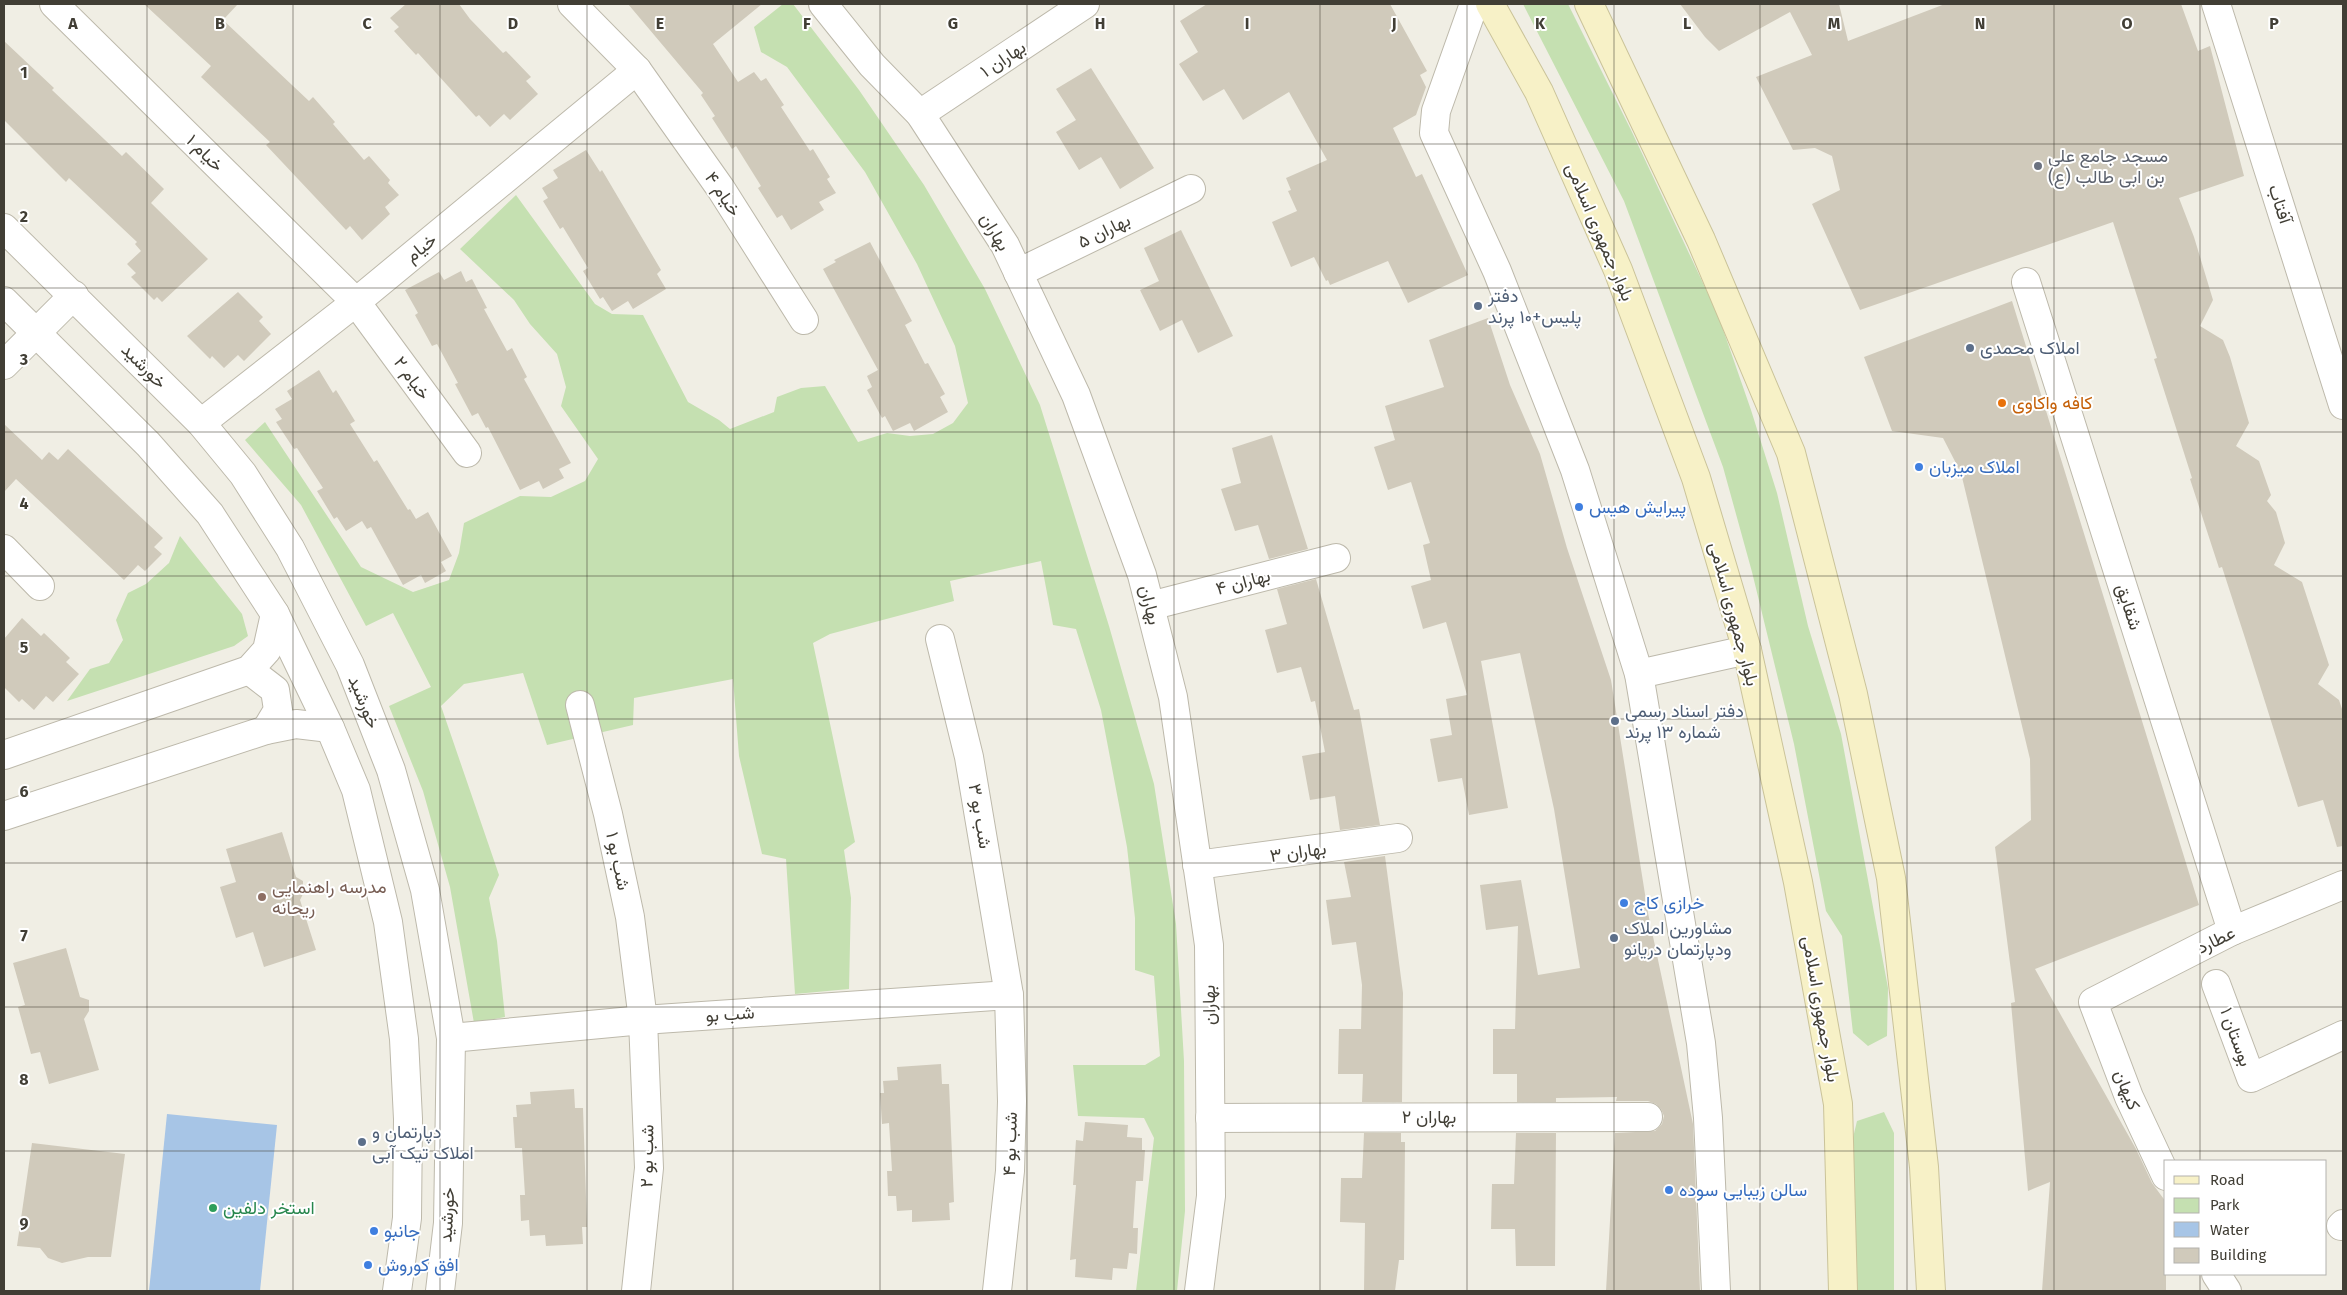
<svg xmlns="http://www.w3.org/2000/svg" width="2347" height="1295" viewBox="0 0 2347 1295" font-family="'Fira Sans',Vazirmatn,sans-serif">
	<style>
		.green { fill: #c5e0b1 }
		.water { fill: #a7c5e6 }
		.building { fill: #d0cabb }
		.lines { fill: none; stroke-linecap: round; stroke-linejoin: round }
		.minor-casing { stroke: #bdb9ab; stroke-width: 30 }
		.tertiary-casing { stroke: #bdb9ab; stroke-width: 30 }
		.secondary-casing { stroke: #cac399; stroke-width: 30 }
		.minor { stroke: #fff; stroke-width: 28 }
		.tertiary { stroke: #fff; stroke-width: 28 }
		.secondary { stroke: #f7f1c7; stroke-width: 28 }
		.grid { fill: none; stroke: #413e35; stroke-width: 1; stroke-opacity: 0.55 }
		.worship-dot { fill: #6b7280; stroke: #fff; stroke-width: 2 }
		.service-dot { fill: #5c6f8a; stroke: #fff; stroke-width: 2 }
		.food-dot { fill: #e8710a; stroke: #fff; stroke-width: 2 }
		.shop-dot { fill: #3f7fe0; stroke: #fff; stroke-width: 2 }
		.education-dot { fill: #8d6e63; stroke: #fff; stroke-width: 2 }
		.leisure-dot { fill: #2e9e5b; stroke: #fff; stroke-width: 2 }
		.labels { text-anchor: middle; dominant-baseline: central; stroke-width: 4; stroke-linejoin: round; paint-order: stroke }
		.street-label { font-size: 18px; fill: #413e35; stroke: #fff }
		.worship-label { font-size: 18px; fill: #5b616d; stroke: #fff; text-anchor: start }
		.service-label { font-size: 18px; fill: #4e5e75; stroke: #fff; text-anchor: start }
		.food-label { font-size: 18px; fill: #c56008; stroke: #fff; text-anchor: start }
		.shop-label { font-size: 18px; fill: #366cbe; stroke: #fff; text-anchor: start }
		.education-label { font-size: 18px; fill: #785e54; stroke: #fff; text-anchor: start }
		.leisure-label { font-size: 18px; fill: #27864d; stroke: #fff; text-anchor: start }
		.grid-label { font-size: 16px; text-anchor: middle; font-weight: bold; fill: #413e35; stroke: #fff; stroke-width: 4; stroke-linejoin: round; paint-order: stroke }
	</style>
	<rect width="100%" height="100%" fill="#f0eee4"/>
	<g class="green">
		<path d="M 783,4 L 793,4 L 859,90 L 924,185 L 985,289 L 1040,405 L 1109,626 L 1154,784 L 1176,924 L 1184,1061 L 1185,1211 L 1177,1291 L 1136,1291 L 1154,1138 L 1144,1118 L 1078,1116 L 1073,1065 L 1145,1065 L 1160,1056 L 1154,976 L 1135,970 L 1135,918 L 1127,847 L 1101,710 L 1076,629 L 1053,625 L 1041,561 L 950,581 L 954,601 L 830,634 L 813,643 L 855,842 L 844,850 L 851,898 L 849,989 L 795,994 L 786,859 L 762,854 L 739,756 L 733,679 L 634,698 L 633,725 L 547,745 L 523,673 L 464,684 L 441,706 L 499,875 L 489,898 L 497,941 L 505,1017 L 474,1023 L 450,887 L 423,791 L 389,706 L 431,687 L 393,613 L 366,626 L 301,505 L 245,440 L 265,422 L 361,567 L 413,592 L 449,580 L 459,553 L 464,523 L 520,496 L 551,497 L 585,481 L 598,459 L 561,406 L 566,387 L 557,354 L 530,324 L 514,300 L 460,249 L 516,195 L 595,304 L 612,314 L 643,315 L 688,402 L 719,420 L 730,429 L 774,412 L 777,397 L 801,388 L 825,386 L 858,442 L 887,433 L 910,436 L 933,434 L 953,423 L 968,403 L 955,346 L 917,264 L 865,172 L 787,67 L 761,52 L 754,27 Z"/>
		<path d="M 1523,4 L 1568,4 L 1631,130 L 1718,315 L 1751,410 L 1777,493 L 1808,626 L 1841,734 L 1888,988 L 1887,1036 L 1868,1046 L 1853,1033 L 1842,936 L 1826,911 L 1794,744 L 1752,572 L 1723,467 L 1624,201 Z"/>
		<path d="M 180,536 L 242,614 L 248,636 L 234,646 L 67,701 L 90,669 L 109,663 L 123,640 L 116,620 L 128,593 L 146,584 L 169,563 Z"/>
		<path d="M 1884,1112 L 1894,1133 L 1894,1291 L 1853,1291 L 1850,1150 L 1857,1121 Z"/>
	</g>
	<path class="water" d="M 167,1114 L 277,1125 L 260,1291 L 149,1291 Z"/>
	<g class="building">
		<path d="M 144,4 L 238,4 L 223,20 L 309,101 L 313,97 L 335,122 L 333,124 L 364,160 L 369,156 L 390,180 L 388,183 L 399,195 L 385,207 L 390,214 L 362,240 L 350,226 L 346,230 L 266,145 L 270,142 L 201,77 L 211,66 Z"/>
		<path d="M 406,4 L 459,4 L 470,19 L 503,53 L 506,51 L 531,77 L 526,81 L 538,94 L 510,120 L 504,114 L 490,127 L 479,115 L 476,117 L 418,53 L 416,55 L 394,31 L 399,27 L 390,18 Z"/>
		<path d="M 628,4 L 762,4 L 713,44 L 738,82 L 754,72 L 761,81 L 766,78 L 784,105 L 781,107 L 810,151 L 813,149 L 830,177 L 827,179 L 836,193 L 819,202 L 824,210 L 791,230 L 782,215 L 777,218 L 758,188 L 761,186 L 736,146 L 732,149 L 712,118 L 715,116 L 701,95 L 703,93 Z"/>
		<path d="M 1207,4 L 1390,4 L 1427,71 L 1420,75 L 1426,87 L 1416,115 L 1393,128 L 1416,177 L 1422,174 L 1468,275 L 1408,303 L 1388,261 L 1330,285 L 1328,280 L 1326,281 L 1314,257 L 1291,267 L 1272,222 L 1297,211 L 1288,191 L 1291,190 L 1286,178 L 1327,160 L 1289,92 L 1243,120 L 1224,89 L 1203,101 L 1179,64 L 1198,52 L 1180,21 Z"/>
		<path d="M 1680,4 L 1839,4 L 1848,41 L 1945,4 L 2181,4 L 2198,51 L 2210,46 L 2244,176 L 2179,198 L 2194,237 L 2213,300 L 2200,326 L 2223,340 L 2230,357 L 2249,423 L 2236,446 L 2259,461 L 2271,495 L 2267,501 L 2276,512 L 2285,543 L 2274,565 L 2302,582 L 2329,665 L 2318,684 L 2339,700 L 2343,712 L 2343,846 L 2337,847 L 2323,800 L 2298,807 L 2245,638 L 2222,567 L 2219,568 L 2190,479 L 2192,478 L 2154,359 L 2157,358 L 2113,222 L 1860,310 L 1812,204 L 1840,190 L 1832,156 L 1815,148 L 1793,150 L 1756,77 L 1812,55 L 1790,12 L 1719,51 L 1705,37 Z"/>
		<path d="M 4,41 L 54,88 L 52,90 L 122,156 L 126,152 L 164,189 L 151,203 L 208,259 L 162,302 L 157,297 L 154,300 L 131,277 L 136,273 L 127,264 L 141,251 L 135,244 L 137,242 L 69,178 L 66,182 L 4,120 Z"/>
		<path d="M 1091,68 L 1154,168 L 1120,189 L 1101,157 L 1079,170 L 1056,132 L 1076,120 L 1056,89 Z"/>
		<path d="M 586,150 L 600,172 L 602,170 L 661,270 L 657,274 L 666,289 L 633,309 L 628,301 L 612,311 L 603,297 L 600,299 L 583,271 L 588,268 L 563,227 L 560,229 L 543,201 L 548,198 L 542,188 L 558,178 L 553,170 Z"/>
		<path d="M 1181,230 L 1233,336 L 1198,353 L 1182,320 L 1160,331 L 1140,290 L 1159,281 L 1144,248 Z"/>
		<path d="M 870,242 L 912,321 L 905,325 L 925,364 L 928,363 L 945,394 L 940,397 L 948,412 L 914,431 L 910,423 L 893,431 L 885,416 L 882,418 L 867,390 L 872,387 L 867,376 L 878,370 L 823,269 L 836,262 L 834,260 Z"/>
		<path d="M 461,271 L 466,282 L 472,279 L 487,308 L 484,309 L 507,351 L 512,348 L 527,377 L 524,379 L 571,463 L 559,469 L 564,478 L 543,489 L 539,481 L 520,490 L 488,427 L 486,428 L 478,413 L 472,416 L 455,384 L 458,383 L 437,344 L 432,346 L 415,315 L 418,313 L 405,290 L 439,272 L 444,280 Z"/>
		<path d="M 238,292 L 263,317 L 259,321 L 271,334 L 244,361 L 238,355 L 224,368 L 212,356 L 210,359 L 187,336 Z"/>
		<path d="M 2012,301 L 2199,905 L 2035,969 L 2136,1149 L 2152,1183 L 2166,1202 L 2166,1291 L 2042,1291 L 2050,1182 L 2028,1191 L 2011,1003 L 2015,1002 L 1995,847 L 2031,820 L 2030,759 L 1961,473 L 1943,438 L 1892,431 L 1864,357 Z"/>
		<path d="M 1488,318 L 1510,385 L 1540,454 L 1567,548 L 1611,680 L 1648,913 L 1693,1124 L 1700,1291 L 1606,1291 L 1615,1133 L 1655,1131 L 1662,1124 L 1664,1116 L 1661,1109 L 1656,1104 L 1648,1101 L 1616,1101 L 1617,1097 L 1556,1098 L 1556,1102 L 1517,1102 L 1517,1074 L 1493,1074 L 1493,1029 L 1515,1029 L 1518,926 L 1486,930 L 1480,885 L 1521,880 L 1538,975 L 1580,968 L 1554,809 L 1520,653 L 1481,661 L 1508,808 L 1469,815 L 1462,778 L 1438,782 L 1430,739 L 1452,735 L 1446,699 L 1467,695 L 1446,622 L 1423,629 L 1411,586 L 1431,580 L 1423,545 L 1430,543 L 1411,482 L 1388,490 L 1374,447 L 1395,440 L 1385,406 L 1444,387 L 1429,340 Z"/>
		<path d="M 319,370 L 333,393 L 336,390 L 355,421 L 350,424 L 374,462 L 377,460 L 408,510 L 410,509 L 416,519 L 428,512 L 452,556 L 441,562 L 446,571 L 425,583 L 421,575 L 403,585 L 371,527 L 367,529 L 362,521 L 346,531 L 337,517 L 334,519 L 317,491 L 323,488 L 297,448 L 294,449 L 276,422 L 282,419 L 275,409 L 292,399 L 287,391 Z"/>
		<path d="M 4,424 L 42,460 L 49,452 L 58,460 L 68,449 L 163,538 L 154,547 L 162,554 L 145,571 L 138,565 L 124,580 L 16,479 L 4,492 Z"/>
		<path d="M 1272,435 L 1308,549 L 1269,559 L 1258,525 L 1235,531 L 1221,489 L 1241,483 L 1232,448 Z"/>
		<path d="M 1316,579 L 1354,710 L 1359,709 L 1380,825 L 1340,830 L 1335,796 L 1310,800 L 1302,756 L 1325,752 L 1315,701 L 1311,702 L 1301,667 L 1277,673 L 1265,630 L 1287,624 L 1277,589 Z"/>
		<path d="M 22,618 L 41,636 L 44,633 L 70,658 L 66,662 L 79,674 L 53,702 L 46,696 L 34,710 L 22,699 L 19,702 L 4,687 L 4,639 Z"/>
		<path d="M 282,832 L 296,877 L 303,881 L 303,894 L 300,900 L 316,950 L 264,967 L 253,932 L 236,938 L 220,887 L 236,882 L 226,849 Z"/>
		<path d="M 1385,856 L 1403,993 L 1402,1102 L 1362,1102 L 1363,1074 L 1338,1074 L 1339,1029 L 1361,1029 L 1362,985 L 1356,942 L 1332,945 L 1326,900 L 1351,897 L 1344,862 Z"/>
		<path d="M 66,948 L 80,997 L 89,1000 L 89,1011 L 84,1019 L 99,1070 L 49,1084 L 40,1052 L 31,1054 L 18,1007 L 25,1005 L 13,963 Z"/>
		<path d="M 941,1064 L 942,1084 L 949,1084 L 954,1202 L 949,1203 L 950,1220 L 912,1222 L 912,1210 L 897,1211 L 896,1196 L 888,1196 L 887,1171 L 892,1171 L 889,1123 L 882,1124 L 880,1093 L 884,1093 L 883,1081 L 898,1080 L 897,1067 Z"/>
		<path d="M 574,1089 L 575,1108 L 583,1108 L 587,1227 L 582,1227 L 583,1244 L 546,1246 L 545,1235 L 530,1236 L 529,1220 L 521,1221 L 520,1195 L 525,1195 L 522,1148 L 515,1148 L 513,1117 L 517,1117 L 516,1105 L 531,1104 L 530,1092 Z"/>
		<path d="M 1085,1122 L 1128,1125 L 1127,1137 L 1142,1138 L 1142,1150 L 1145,1150 L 1143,1181 L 1136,1181 L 1133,1228 L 1138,1228 L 1137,1254 L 1129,1253 L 1127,1269 L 1113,1268 L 1112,1280 L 1075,1277 L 1076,1259 L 1070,1260 L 1076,1185 L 1073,1185 L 1076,1140 L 1083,1141 Z"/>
		<path d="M 1364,1133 L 1401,1133 L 1401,1142 L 1405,1142 L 1404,1260 L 1399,1260 L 1395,1291 L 1364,1291 L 1365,1223 L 1340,1222 L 1341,1178 L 1362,1178 Z"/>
		<path d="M 1516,1133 L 1556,1133 L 1555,1266 L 1516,1266 L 1515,1229 L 1491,1229 L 1492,1184 L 1514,1184 Z"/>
		<path d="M 32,1143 L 125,1154 L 111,1257 L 88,1257 L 62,1263 L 48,1258 L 40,1248 L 17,1246 Z"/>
	</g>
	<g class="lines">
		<defs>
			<g id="minor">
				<path d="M 54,4 L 356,302 L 467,453"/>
				<path d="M 572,4 L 637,70 L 721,189 L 804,320"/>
				<path d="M 823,4 L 872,65 L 920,114 L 1005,245 L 1076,395 L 1142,575 L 1173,697 L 1209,945 L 1211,1196 L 1199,1291"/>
				<path d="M 1474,4 L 1436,111 L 1434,133 L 1497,271 L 1575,470 L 1639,674 L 1701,1043 L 1708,1118 L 1716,1291"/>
				<path d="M 920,114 L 1085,4"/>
				<path d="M 1018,273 L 1191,189"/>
				<path d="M 2026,282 L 2232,931"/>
				<path d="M 4,365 L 74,295"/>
				<path d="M 201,423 L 356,302 L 637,70"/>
				<path d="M 4,549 L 40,586"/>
				<path d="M 1150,606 L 1336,558"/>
				<path d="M 940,639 L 969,757 L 1009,995 L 1012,1101 L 1010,1171 L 997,1291"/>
				<path d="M 249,670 L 275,690 L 278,710 L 266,730"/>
				<path d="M 1639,674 L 1747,650"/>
				<path d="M 580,705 L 608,814 L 630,917 L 643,1020 L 649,1168 L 636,1291"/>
				<path d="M 4,755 L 249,670 L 267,650 L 275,614"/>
				<path d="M 4,816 L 266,730 L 296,724 L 330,728"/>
				<path d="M 1197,865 L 1398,838"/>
				<path d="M 2216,984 L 2251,1078 L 2343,1035"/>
				<path d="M 451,1038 L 643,1020 L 1009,995"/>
				<path d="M 1210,1118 L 1648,1117"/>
				<path d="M 2166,1176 L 2129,1097 L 2093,1002 L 2232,931 L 2343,885"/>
				<path d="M 2341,1226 L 2343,1224"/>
				<path d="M 2216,1274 L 2227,1291"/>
			</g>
			<g id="tertiary">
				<path d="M 2216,4 L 2343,405"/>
				<path d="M 4,228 L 201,423 L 243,474 L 290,548 L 350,665 L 391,770 L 425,890 L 451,1038 L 448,1223 L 440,1291"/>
				<path d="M 4,301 L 148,444 L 210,514 L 275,614 L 330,728 L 356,790 L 388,922 L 404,1039 L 408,1119 L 407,1218 L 397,1291"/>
			</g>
			<g id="secondary">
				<path d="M 1490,4 L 1539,92 L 1618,270 L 1696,478 L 1747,650 L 1798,882 L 1838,1104 L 1843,1291"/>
				<path d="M 1589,4 L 1701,240 L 1791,453 L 1853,694 L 1891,878 L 1924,1167 L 1931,1291"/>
			</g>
		</defs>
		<use href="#minor" class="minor-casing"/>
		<use href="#tertiary" class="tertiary-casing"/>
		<use href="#secondary" class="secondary-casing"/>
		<use href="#minor" class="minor"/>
		<use href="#tertiary" class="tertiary"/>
		<use href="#secondary" class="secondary"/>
	</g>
	<path class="grid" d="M 147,4 L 147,1291M 293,4 L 293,1291M 440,4 L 440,1291M 587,4 L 587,1291M 733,4 L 733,1291M 880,4 L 880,1291M 1027,4 L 1027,1291M 1174,4 L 1174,1291M 1320,4 L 1320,1291M 1467,4 L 1467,1291M 1614,4 L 1614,1291M 1760,4 L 1760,1291M 1907,4 L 1907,1291M 2054,4 L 2054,1291M 2200,4 L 2200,1161M 4,144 L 2343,144M 4,288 L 2343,288M 4,432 L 2343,432M 4,576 L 2343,576M 4,719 L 2343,719M 4,863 L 2343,863M 4,1007 L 2343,1007M 4,1151 L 2343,1151M 2200,1274 L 2200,1291"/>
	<circle class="worship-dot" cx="2038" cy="166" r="5"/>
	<g class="service-dot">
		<circle cx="1478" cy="306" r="5"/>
		<circle cx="1970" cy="348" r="5"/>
		<circle cx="1615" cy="721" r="5"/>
		<circle cx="1614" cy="938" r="5"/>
		<circle cx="362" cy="1142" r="5"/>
	</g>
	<circle class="food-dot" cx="2002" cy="403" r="5"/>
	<g class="shop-dot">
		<circle cx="1919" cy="467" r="5"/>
		<circle cx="1579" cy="507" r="5"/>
		<circle cx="1624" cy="903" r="5"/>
		<circle cx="1669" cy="1190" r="5"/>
		<circle cx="374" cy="1231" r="5"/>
		<circle cx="368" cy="1265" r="5"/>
	</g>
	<circle class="education-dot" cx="262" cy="897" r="5"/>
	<circle class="leisure-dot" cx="213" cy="1208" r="5"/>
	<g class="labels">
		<g class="street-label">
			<text transform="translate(1003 59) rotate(-34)">بهاران ۱</text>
			<text transform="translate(205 153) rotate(45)">خیام ۱</text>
			<text transform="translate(723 194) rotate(56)">خیام ۴</text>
			<text transform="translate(2280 204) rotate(72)">آفتاب</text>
			<text transform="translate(1104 231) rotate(-26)">بهاران ۵</text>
			<text transform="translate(995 232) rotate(59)">بهاران</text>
			<text transform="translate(1600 232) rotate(67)">بلوار جمهوری اسلامی</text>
			<text transform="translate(421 248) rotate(-39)">خیام</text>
			<text transform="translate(144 366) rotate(45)">خورشید</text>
			<text transform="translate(412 378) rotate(54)">خیام ۲</text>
			<text transform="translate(1243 582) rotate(-15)">بهاران ۴</text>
			<text transform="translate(1150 605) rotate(76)">بهاران</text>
			<text transform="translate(2129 607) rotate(72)">شقایق</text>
			<text transform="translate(1734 614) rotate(75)">بلوار جمهوری اسلامی</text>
			<text transform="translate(364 702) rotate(68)">خورشید</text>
			<text transform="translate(980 816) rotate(80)">شب بو ۳</text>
			<text transform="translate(1298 852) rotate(-8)">بهاران ۳</text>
			<text transform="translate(618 861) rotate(78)">شب بو ۱</text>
			<text transform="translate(2216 940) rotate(-26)">عطارد</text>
			<text transform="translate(1209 1005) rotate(-91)">بهاران</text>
			<text transform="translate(1821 1009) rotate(80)">بلوار جمهوری اسلامی</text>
			<text transform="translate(730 1014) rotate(-4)">شب بو</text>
			<text transform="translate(2236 1037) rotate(70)">بوستان ۱</text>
			<text transform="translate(2127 1090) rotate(68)">کیهان</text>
			<text x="1429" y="1117">بهاران ۲</text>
			<text transform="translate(1010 1144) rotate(-88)">شب بو ۴</text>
			<text transform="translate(647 1156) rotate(-89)">شب بو ۲</text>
			<text transform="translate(447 1215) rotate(-87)">خورشید</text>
		</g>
		<g class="worship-label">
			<text x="2048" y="156">مسجد جامع علی<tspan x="2048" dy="21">بن ابی طالب (ع)</tspan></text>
		</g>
		<g class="service-label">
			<text x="1488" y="296">دفتر<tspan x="1488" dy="21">پلیس+۱۰ پرند</tspan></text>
			<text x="1980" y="348">املاک محمدی</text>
			<text x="1625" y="711">دفتر اسناد رسمی<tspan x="1625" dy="21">شماره ۱۳ پرند</tspan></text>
			<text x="1624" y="928">مشاورین املاک<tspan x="1624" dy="21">ودپارتمان دریانو</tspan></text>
			<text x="372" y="1132">دپارتمان و<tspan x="372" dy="21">املاک تیک آبی</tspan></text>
		</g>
		<g class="food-label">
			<text x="2012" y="403">کافه واکاوی</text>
		</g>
		<g class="shop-label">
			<text x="1929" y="467">املاک میزبان</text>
			<text x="1589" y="507">پیرایش هیس</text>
			<text x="1634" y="903">خرازی کاج</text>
			<text x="1679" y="1190">سالن زیبایی سوده</text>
			<text x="384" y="1231">جانبو</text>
			<text x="378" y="1265">افق کوروش</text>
		</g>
		<g class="education-label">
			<text x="272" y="887">مدرسه راهنمایی<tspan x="272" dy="21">ریحانه</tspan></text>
		</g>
		<g class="leisure-label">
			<text x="223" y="1208">استخر دلفین</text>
		</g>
	</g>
	<g class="grid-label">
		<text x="73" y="29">A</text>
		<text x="220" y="29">B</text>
		<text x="367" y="29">C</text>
		<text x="513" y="29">D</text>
		<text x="660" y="29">E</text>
		<text x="807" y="29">F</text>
		<text x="953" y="29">G</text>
		<text x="1100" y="29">H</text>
		<text x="1247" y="29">I</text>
		<text x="1394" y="29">J</text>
		<text x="1540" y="29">K</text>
		<text x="1687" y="29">L</text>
		<text x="1834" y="29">M</text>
		<text x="1980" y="29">N</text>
		<text x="2127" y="29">O</text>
		<text x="2274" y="29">P</text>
		<text x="24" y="78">1</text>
		<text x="24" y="222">2</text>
		<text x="24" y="365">3</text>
		<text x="24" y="509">4</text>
		<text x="24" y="653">5</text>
		<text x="24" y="797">6</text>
		<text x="24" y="941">7</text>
		<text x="24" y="1085">8</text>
		<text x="24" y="1229">9</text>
	</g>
	<rect width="2347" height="1295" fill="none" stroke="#413e35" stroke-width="10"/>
	<rect x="2164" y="1160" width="162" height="115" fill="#ffffff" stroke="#b3b2ae"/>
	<rect x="2174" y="1176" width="25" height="8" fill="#f7f1c7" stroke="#b3b2ae"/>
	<text x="2210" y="1185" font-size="15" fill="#413e35">Road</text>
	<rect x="2174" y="1198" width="25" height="15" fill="#c5e0b1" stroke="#b3b2ae"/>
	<text x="2210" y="1210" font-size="15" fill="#413e35">Park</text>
	<rect x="2174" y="1222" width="25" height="15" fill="#a7c5e6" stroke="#b3b2ae"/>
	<text x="2210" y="1235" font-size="15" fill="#413e35">Water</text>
	<rect x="2174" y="1248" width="25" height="15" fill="#d0cabb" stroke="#b3b2ae"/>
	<text x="2210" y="1260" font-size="15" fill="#413e35">Building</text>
</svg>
